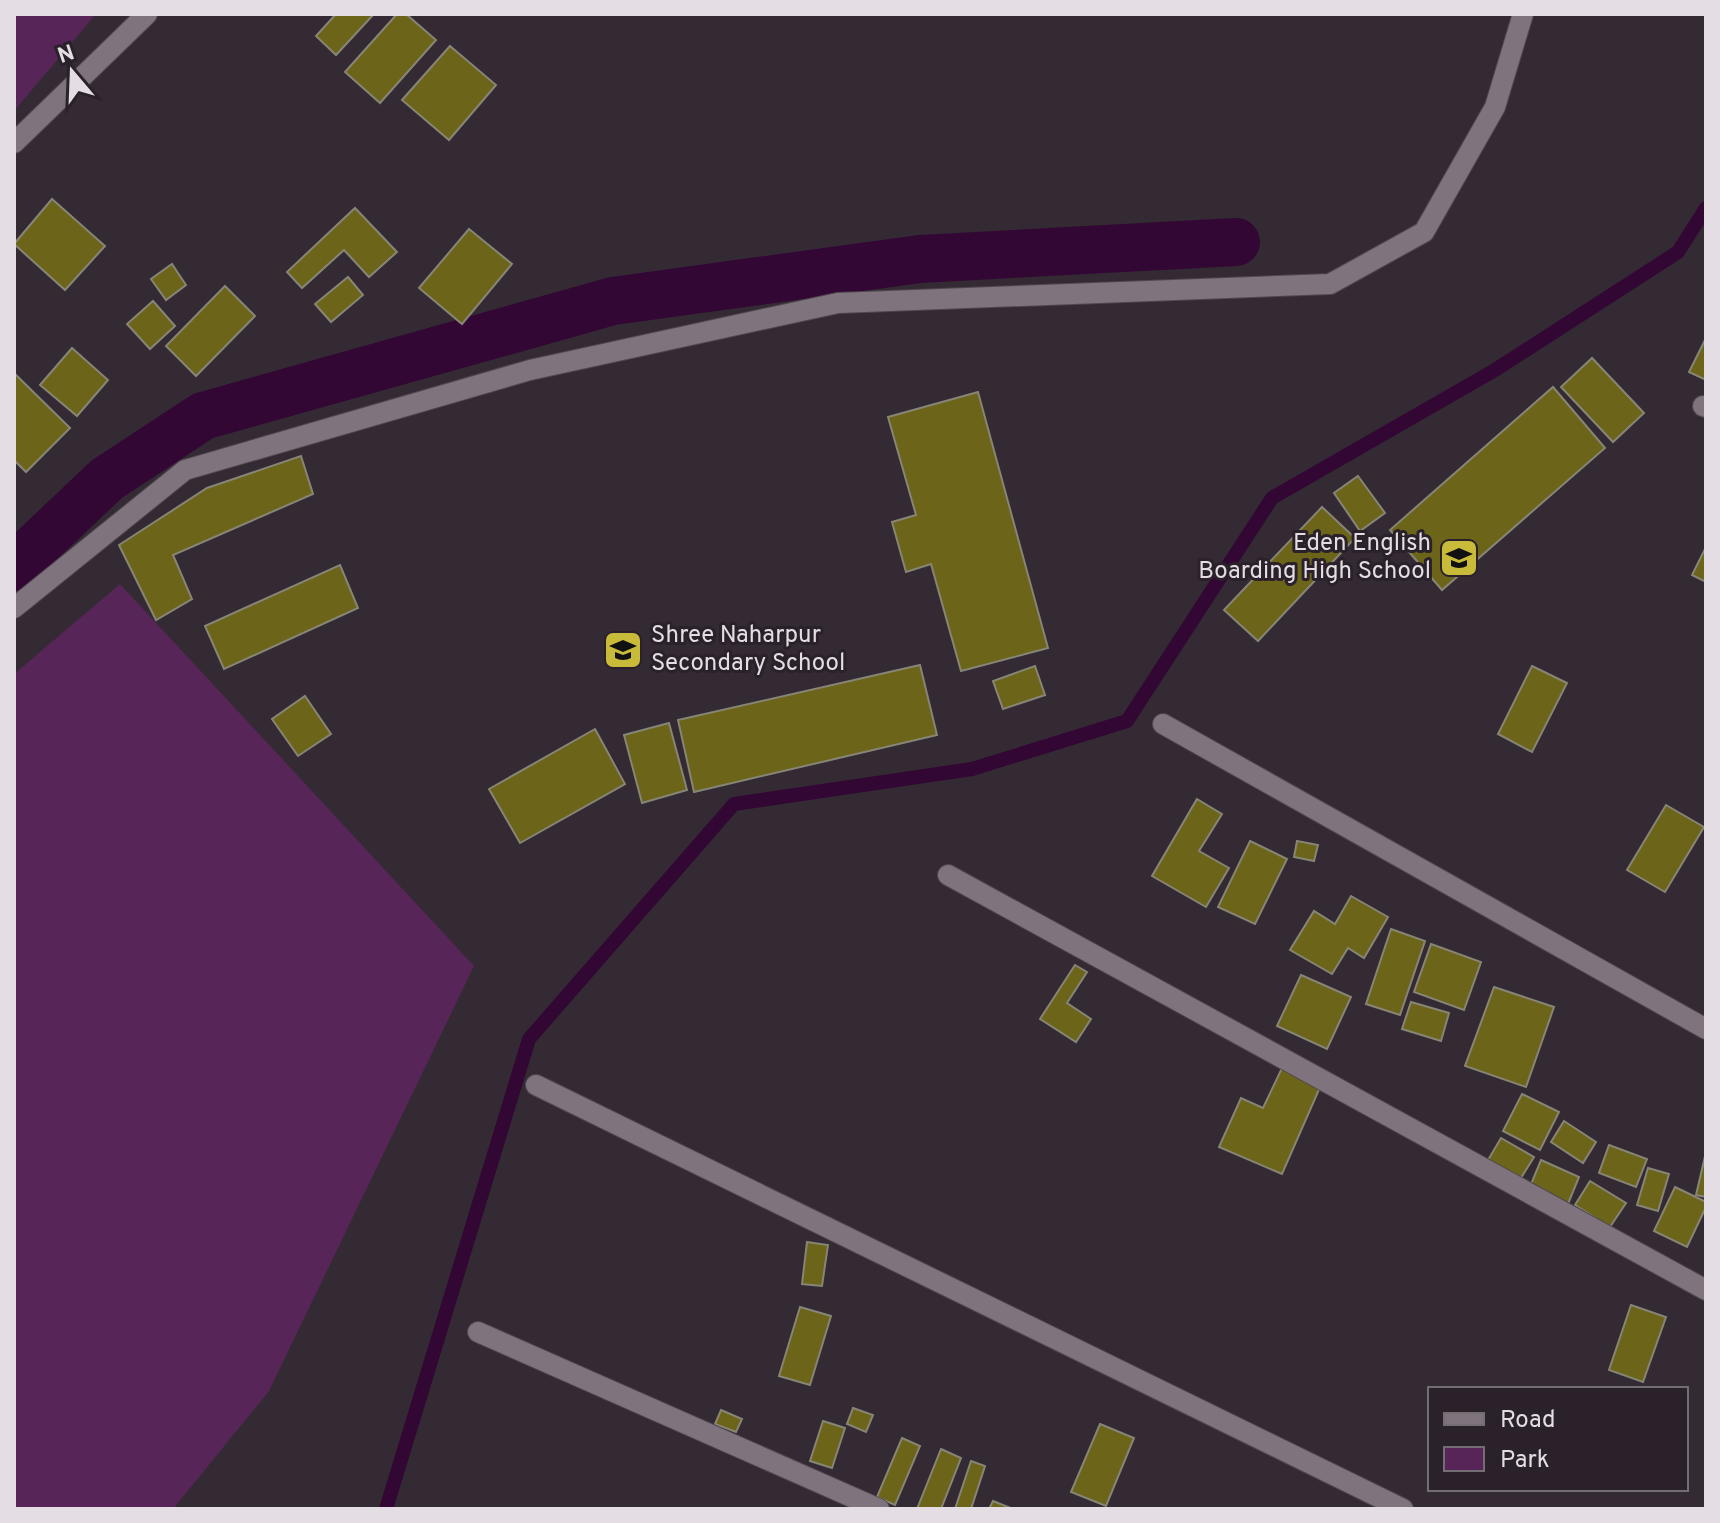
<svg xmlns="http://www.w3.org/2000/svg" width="1720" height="1523" viewBox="0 0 1720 1523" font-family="Overpass,sans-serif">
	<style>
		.green { fill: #572558 }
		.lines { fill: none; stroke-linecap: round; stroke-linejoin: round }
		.stream { stroke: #330734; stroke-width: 14 }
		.canal { stroke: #330734; stroke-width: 48 }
		.building { fill: #6c6419; stroke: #868576; stroke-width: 2 }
		.minor-casing { stroke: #50484f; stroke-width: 22 }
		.minor { stroke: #7f737e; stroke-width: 20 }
		.labels { text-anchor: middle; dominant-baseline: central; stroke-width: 6; stroke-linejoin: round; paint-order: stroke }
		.poi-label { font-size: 24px; fill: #e4dee4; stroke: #2a212a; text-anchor: end }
	</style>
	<rect width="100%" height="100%" fill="#342a34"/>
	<g class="green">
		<path d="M 14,14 L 96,14 L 14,111 Z"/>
		<path d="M 120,584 L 474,966 L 269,1391 L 173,1509 L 14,1509 L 14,674 Z"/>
	</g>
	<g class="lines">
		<path class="stream" d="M 386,1509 L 529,1039 L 734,804 L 972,769 L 1127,721 L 1272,498 L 1495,370 L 1678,252 L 1706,208"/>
		<path class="canal" d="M 14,567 L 107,479 L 203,416 L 613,301 L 920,259 L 1236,242"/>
	</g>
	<g class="building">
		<path d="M 336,14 L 374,14 L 336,55 L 316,36 Z"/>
		<path d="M 397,14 L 406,14 L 436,40 L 380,103 L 345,72 Z"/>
		<path d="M 450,46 L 496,85 L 449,140 L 402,100 Z"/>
		<path d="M 52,199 L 105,246 L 65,290 L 14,244 Z"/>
		<path d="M 355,208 L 397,252 L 369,277 L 344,250 L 302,288 L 287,272 Z"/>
		<path d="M 469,229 L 512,264 L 462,324 L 419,288 Z"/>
		<path d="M 172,264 L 186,285 L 166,300 L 151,279 Z"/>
		<path d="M 348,277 L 363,295 L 331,322 L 315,304 Z"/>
		<path d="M 225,286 L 255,316 L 196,376 L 166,346 Z"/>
		<path d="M 153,301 L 175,326 L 150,349 L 127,324 Z"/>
		<path d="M 1706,338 L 1706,380 L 1689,372 Z"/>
		<path d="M 72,348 L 108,380 L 77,416 L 40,385 Z"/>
		<path d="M 1592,358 L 1644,413 L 1613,442 L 1561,387 Z"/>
		<path d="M 14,373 L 70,428 L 26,472 L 14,460 Z"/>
		<path d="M 1553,387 L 1605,448 L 1442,590 L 1390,530 Z"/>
		<path d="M 978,392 L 1048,648 L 961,671 L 931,564 L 906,572 L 892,522 L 916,515 L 888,417 Z"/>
		<path d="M 301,456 L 313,494 L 173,555 L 192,599 L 156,620 L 119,545 L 207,488 Z"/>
		<path d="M 1358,476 L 1385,513 L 1360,531 L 1334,493 Z"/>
		<path d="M 1322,507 L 1355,538 L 1258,641 L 1224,610 Z"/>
		<path d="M 1706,547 L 1706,582 L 1692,575 Z"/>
		<path d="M 340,565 L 358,608 L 224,669 L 205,626 Z"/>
		<path d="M 920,665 L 937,735 L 694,792 L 678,720 Z"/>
		<path d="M 1035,666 L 1045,695 L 1003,709 L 993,681 Z"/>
		<path d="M 1532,666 L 1567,683 L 1532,752 L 1498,734 Z"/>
		<path d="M 305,696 L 331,734 L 298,756 L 272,719 Z"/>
		<path d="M 669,723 L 687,790 L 642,803 L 624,735 Z"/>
		<path d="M 595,729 L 625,784 L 520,843 L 489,789 Z"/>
		<path d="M 1197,799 L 1222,814 L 1199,851 L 1229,868 L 1206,907 L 1152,876 Z"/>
		<path d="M 1666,805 L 1704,827 L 1665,892 L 1627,870 Z"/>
		<path d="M 1250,841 L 1287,859 L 1255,924 L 1218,907 Z"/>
		<path d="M 1297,841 L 1318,845 L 1314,861 L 1294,857 Z"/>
		<path d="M 1351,896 L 1388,917 L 1364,958 L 1348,948 L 1332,974 L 1290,950 L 1314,911 L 1335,924 Z"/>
		<path d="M 1391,929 L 1425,941 L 1400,1015 L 1366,1004 Z"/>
		<path d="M 1431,944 L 1481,962 L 1464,1010 L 1414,992 Z"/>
		<path d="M 1075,965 L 1087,972 L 1067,1003 L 1091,1019 L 1076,1042 L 1040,1019 Z"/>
		<path d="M 1301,975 L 1351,997 L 1327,1049 L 1277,1026 Z"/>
		<path d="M 1494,987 L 1554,1007 L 1526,1087 L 1465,1066 Z"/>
		<path d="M 1411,1002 L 1449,1013 L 1441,1041 L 1402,1029 Z"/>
		<path d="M 1282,1068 L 1321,1085 L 1282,1174 L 1219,1147 L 1241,1098 L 1263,1108 Z"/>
		<path d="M 1522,1094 L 1559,1112 L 1540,1150 L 1503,1131 Z"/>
		<path d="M 1564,1121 L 1596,1142 L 1583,1163 L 1551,1142 Z"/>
		<path d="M 1501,1138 L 1534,1157 L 1521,1178 L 1488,1160 Z"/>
		<path d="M 1609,1145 L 1647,1159 L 1636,1187 L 1599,1173 Z"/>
		<path d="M 1706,1152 L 1706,1197 L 1696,1195 Z"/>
		<path d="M 1541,1160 L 1579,1177 L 1568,1204 L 1529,1189 Z"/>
		<path d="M 1648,1168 L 1669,1174 L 1658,1211 L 1637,1205 Z"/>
		<path d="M 1590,1181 L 1626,1203 L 1610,1227 L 1575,1205 Z"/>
		<path d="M 1675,1187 L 1706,1202 L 1706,1207 L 1687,1247 L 1654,1231 Z"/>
		<path d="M 807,1242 L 828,1245 L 822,1286 L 802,1284 Z"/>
		<path d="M 1631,1305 L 1666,1317 L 1643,1382 L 1609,1370 Z"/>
		<path d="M 800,1307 L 831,1316 L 810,1385 L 779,1376 Z"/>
		<path d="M 853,1408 L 873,1415 L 866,1432 L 847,1424 Z"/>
		<path d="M 721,1410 L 742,1419 L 736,1432 L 715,1424 Z"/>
		<path d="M 823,1421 L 845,1428 L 832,1468 L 810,1461 Z"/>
		<path d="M 1100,1424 L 1134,1438 L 1106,1506 L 1071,1492 Z"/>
		<path d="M 902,1438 L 920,1446 L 895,1505 L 877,1497 Z"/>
		<path d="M 941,1449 L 961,1458 L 941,1509 L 917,1509 Z"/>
		<path d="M 971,1461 L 985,1466 L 971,1509 L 955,1509 Z"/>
		<path d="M 993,1501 L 1013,1509 L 989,1509 Z"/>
	</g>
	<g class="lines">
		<defs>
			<g id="minor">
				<path d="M 14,143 L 147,14"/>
				<path d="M 1703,406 L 1706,407"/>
				<path d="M 14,608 L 185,470 L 530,370 L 838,303 L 1330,284 L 1424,232 L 1495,107 L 1523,14"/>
				<path d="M 1163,724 L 1706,1029"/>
				<path d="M 948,875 L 1706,1290"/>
				<path d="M 536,1085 L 1403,1509"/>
				<path d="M 478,1332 L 879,1509"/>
			</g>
		</defs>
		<use href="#minor" class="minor-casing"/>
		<use href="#minor" class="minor"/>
	</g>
	<defs>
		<symbol id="school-square" viewBox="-11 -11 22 22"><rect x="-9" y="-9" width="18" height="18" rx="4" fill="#c9bb3a" stroke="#2a212a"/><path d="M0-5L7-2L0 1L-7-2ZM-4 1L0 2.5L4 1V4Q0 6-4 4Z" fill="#111"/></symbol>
	</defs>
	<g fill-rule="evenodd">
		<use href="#school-square" x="1437" y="536" width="44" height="44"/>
		<use href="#school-square" x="601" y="628" width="44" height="44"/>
	</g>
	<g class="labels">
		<g class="poi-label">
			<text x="1431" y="544">Eden English<tspan x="1431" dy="28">Boarding High School</tspan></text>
			<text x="651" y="636" text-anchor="start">Shree Naharpur<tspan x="651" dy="28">Secondary School</tspan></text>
		</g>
	</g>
	<rect width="1720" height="1523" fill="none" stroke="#e4dee4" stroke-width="32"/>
	<rect x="1428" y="1387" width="260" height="104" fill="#2a212a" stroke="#746d74" stroke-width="2"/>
	<rect x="1444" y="1413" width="40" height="12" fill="#7f737e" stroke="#746d74" stroke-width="2"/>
	<text x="1500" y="1427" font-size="24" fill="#e4dee4">Road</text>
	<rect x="1444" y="1447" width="40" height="24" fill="#572558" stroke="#746d74" stroke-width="2"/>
	<text x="1500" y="1467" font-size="24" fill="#e4dee4">Park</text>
	<g transform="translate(72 72) rotate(341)" stroke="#2a212a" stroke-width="6" paint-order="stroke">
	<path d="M0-6L14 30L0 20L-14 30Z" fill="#e4dee4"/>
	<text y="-12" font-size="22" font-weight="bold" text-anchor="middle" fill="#e4dee4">N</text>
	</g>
</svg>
